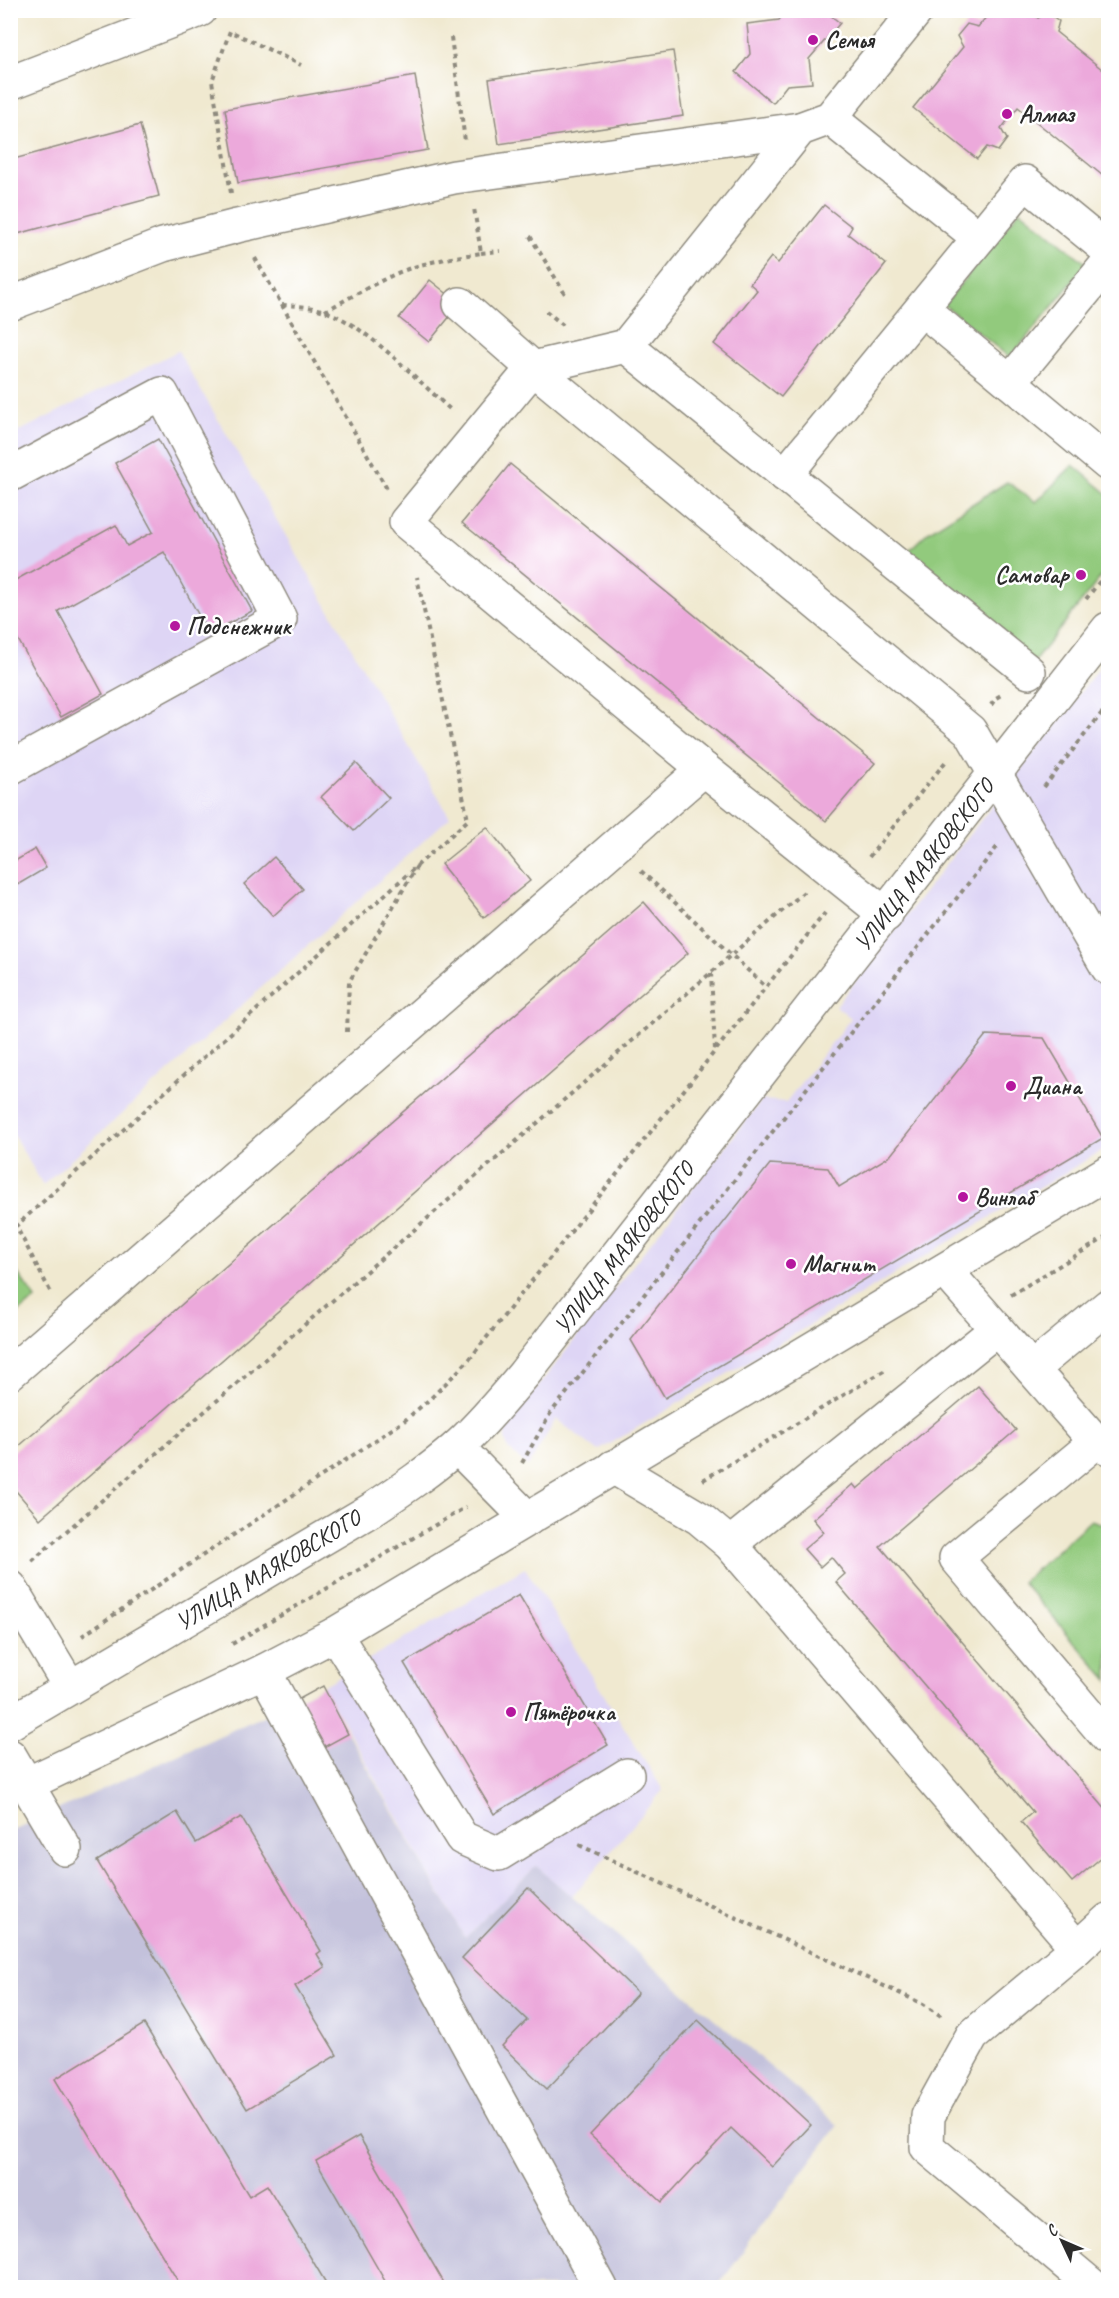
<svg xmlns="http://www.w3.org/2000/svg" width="1119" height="2298" viewBox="0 0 1119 2298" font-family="Caveat,sans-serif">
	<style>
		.built { fill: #ded5f5 }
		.industrial { fill: #c3c1db }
		.green { fill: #92ca7d; stroke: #5e7a54; stroke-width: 1.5 }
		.building { fill: #eca9db }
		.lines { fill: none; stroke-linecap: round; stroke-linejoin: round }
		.minor-casing { stroke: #8e8a7e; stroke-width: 36 }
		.path { stroke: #8e8a7e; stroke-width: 4; stroke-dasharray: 4.5 4.5; stroke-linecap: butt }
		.minor { stroke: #fff; stroke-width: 33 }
		.poi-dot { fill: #b5179e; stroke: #fff; stroke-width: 2 }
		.labels { text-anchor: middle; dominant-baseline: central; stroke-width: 5; stroke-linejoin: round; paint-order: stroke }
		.poi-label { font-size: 24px; font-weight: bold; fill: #2b2b2b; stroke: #fff; text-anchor: start }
		.street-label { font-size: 24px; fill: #2b2b2b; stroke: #fff }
	</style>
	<rect width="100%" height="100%" fill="#fff"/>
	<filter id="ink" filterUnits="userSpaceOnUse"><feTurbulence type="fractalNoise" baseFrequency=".0167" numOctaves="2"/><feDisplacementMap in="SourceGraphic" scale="12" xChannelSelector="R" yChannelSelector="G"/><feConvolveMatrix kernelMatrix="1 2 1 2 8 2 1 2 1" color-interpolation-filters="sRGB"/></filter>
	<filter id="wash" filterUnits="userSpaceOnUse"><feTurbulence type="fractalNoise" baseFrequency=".008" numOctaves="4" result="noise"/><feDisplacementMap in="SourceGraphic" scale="24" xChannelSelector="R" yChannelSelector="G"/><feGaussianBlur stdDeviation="1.35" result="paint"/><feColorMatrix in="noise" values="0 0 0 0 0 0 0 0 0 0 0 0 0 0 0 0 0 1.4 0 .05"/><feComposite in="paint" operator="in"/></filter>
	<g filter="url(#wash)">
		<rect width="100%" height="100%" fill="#f0e9d0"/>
		<g class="built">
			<path d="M 178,351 L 450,817 L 43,1185 L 10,1129 L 10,436 Z"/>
			<path d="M 1108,657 L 1108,1147 L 598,1451 L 556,1419 L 528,1467 L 508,1449 L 505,1438 L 508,1425 L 762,1100 L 786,1102 L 834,1040 L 851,1018 L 836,1006 Z"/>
			<path d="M 525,1568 L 663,1790 L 572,1897 L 536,1866 L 465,1938 L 323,1686 Z"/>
		</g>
		<path class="industrial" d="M 323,1686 L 348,1734 L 465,1938 L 536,1866 L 838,2125 L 717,2287 L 11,2287 L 11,1831 L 283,1707 Z"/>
		<g class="green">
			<path d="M 1020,210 L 1087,264 L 1010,358 L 944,305 Z"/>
			<path d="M 1073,465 L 1108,494 L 1108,568 L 1018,682 L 887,571 L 928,532 L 1007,482 L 1036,502 Z"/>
			<path d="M 11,1264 L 36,1299 L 11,1318 L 10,1318 Z"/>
			<path d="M 1091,1520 L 1108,1526 L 1108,1680 L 1022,1582 Z"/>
		</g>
		<g id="blocks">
			<g class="building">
				<path d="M 787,10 L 795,15 L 799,10 L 824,10 L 840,23 L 809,59 L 812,83 L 787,85 L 773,103 L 736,72 L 750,54 L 747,24 L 779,20 Z"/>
				<path d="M 992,10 L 1029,10 L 1038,18 L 1048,13 L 1059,21 L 1056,32 L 1108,74 L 1108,180 L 1018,107 L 1001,129 L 1007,139 L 998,151 L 987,147 L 977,159 L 913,108 L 963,47 L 957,36 L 967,24 L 978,27 Z"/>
				<path d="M 673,51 L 683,116 L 499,144 L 489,79 Z"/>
				<path d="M 415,76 L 428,150 L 238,183 L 225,109 Z"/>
				<path d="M 140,125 L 159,196 L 10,236 L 10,160 Z"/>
				<path d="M 824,205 L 852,227 L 848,234 L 886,264 L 781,397 L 714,344 L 757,290 L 750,284 L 771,257 L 778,263 Z"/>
				<path d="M 430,280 L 460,304 L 429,342 L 399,318 Z"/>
				<path d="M 158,439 L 252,611 L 209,634 L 164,552 L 58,611 L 103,694 L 61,717 L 15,634 L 10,637 L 10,583 L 116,525 L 127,546 L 153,532 L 115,463 Z"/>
				<path d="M 510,464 L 875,763 L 826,821 L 462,523 Z"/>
				<path d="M 356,763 L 389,798 L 354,831 L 321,797 Z"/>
				<path d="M 487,827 L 530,881 L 484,918 L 441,864 Z"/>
				<path d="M 35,849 L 46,868 L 12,888 L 10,864 Z"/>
				<path d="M 274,857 L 303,889 L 273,916 L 244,884 Z"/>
				<path d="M 644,902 L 688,953 L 40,1519 L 10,1484 L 10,1454 Z"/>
				<path d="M 10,910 L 16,911 L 15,938 L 10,937 Z"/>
				<path d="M 986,1035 L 1044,1038 L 1103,1138 L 665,1398 L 631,1340 L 770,1164 L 828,1168 L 839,1187 L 890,1156 Z"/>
				<path d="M 978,1386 L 1016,1430 L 880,1546 L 1108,1812 L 1108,1852 L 1072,1882 L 1021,1822 L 1033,1812 L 836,1582 L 845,1574 L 831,1557 L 820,1567 L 804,1549 L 824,1532 L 813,1519 L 853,1484 L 857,1489 Z"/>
				<path d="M 519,1595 L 608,1745 L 494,1814 L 404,1663 Z"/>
				<path d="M 323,1686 L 348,1734 L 315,1752 L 290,1704 Z"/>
				<path d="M 177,1812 L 196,1843 L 241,1817 L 321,1951 L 317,1954 L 325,1967 L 295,1986 L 337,2055 L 247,2109 L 97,1861 Z"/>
				<path d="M 528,1888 L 638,1993 L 547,2089 L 502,2046 L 527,2020 L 462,1958 Z"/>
				<path d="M 698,2020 L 811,2125 L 772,2167 L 731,2128 L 662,2202 L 590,2135 Z"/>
				<path d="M 144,2024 L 249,2196 L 267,2185 L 329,2288 L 182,2288 L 55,2079 Z"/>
				<path d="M 359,2136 L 447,2288 L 389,2288 L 316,2161 Z"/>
			</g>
		</g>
	</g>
	<g filter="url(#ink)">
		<use href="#blocks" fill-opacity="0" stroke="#8e8a7e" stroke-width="1.5"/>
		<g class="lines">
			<defs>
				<g id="minor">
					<path d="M 10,83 L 200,10"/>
					<path d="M 830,118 L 979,238"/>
					<path d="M 10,304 L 163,245 L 237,226 L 454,177 L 800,129"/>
					<path d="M 460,304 L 533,368 L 970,731 L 1108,968"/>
					<path d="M 922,309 L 1108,464"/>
					<path d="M 626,346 L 1029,672"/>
					<path d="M 1010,382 L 1108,263"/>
					<path d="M 10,475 L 162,394 L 280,619 L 10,768"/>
					<path d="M 785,475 L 1025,182 L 1108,250"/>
					<path d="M 886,915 L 704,769 L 406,522 L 533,368 L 626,346 L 800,129 L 830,118 L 917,10"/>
					<path d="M 945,1270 L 1096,1442 L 1108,1448"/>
					<path d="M 1032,1369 L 1108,1306"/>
					<path d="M 10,1373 L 704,769"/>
					<path d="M 1096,1442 L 956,1558 L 1108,1738"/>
					<path d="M 457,1447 L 528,1519"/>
					<path d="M 613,1467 L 699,1518 L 730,1544 L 1077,1948 L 972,2036 L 928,2116 L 927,2147 L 1095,2288"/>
					<path d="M 730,1544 L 997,1329"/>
					<path d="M 10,1587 L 70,1687"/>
					<path d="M 335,1634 L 462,1838 L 499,1854 L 627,1775"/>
					<path d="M 264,1671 L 601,2288"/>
					<path d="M 10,1723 L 371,1510 C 401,1490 431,1470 458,1446 C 482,1424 503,1399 524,1374 L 1108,629"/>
					<path d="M 10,1756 L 65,1849"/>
					<path d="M 27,1784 L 264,1671 L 335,1634 L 1108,1172"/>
					<path d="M 1077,1948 L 1108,1920"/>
				</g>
			</defs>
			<use href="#minor" class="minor-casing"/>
			<g class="path">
				<path d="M 451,37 L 465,141"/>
				<path d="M 231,193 L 212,81 L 230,31 L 301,65"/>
				<path d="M 1102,202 L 1108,195"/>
				<path d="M 530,236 L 565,294"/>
				<path d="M 481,253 L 500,251"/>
				<path d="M 255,258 L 387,489"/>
				<path d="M 282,305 C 297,306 310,306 324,311 C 364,323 419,382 452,411"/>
				<path d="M 325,311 C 346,300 366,288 387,278 C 416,263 449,258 481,253 L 474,208"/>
				<path d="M 546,311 L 563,325"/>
				<path d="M 1086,599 L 1108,571"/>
				<path d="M 991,705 L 996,698 L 1003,694"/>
				<path d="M 1044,787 L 1108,705"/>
				<path d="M 869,857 L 947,760"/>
				<path d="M 641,871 L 766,987"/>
				<path d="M 711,973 L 715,1050"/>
				<path d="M 347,1032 L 349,982 L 417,866"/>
				<path d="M 10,1221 L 16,1226"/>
				<path d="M 50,1291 L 16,1226 L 468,820 L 417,577"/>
				<path d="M 1011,1295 L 1108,1236"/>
				<path d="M 522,1463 L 550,1414 L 997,847"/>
				<path d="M 703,1480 L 887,1369"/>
				<path d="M 32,1561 L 804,892"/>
				<path d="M 82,1636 L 404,1421 L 431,1398 L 468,1361 L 825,913"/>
				<path d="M 232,1644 L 466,1507"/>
				<path d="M 579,1845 L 923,2004 L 944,2018"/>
			</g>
			<use href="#minor" class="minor"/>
		</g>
	</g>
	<g class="poi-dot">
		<circle cx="813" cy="40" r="6"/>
		<circle cx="1007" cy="114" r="6"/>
		<circle cx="1081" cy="575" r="6"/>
		<circle cx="175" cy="626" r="6"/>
		<circle cx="1011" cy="1086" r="6"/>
		<circle cx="963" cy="1197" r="6"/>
		<circle cx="791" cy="1264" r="6"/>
		<circle cx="511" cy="1712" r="6"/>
	</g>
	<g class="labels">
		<g class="poi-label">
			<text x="825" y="40">Семья</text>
			<text x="1019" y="114">Алмаз</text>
			<text x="1069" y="575" text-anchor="end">Самовар</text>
			<text x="187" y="626">Подснежник</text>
			<text x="1023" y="1086">Диана</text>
			<text x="975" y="1197">Винлаб</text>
			<text x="803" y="1264">Магнит</text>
			<text x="523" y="1712">Пятёрочка</text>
		</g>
		<g class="street-label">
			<text transform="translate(924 865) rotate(-52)">УЛИЦА МАЯКОВСКОГО</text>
			<text transform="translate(624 1248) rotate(-52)">УЛИЦА МАЯКОВСКОГО</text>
			<text transform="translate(268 1570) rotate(-31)">УЛИЦА МАЯКОВСКОГО</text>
		</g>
	</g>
	<rect width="1119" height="2298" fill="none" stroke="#fff" stroke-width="36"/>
	<g transform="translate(1062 2241) rotate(314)" stroke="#ffffff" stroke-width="4.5" paint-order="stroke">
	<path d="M0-4.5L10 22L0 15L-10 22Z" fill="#2b2b2b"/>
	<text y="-9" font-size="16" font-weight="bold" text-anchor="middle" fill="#2b2b2b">С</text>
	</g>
</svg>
